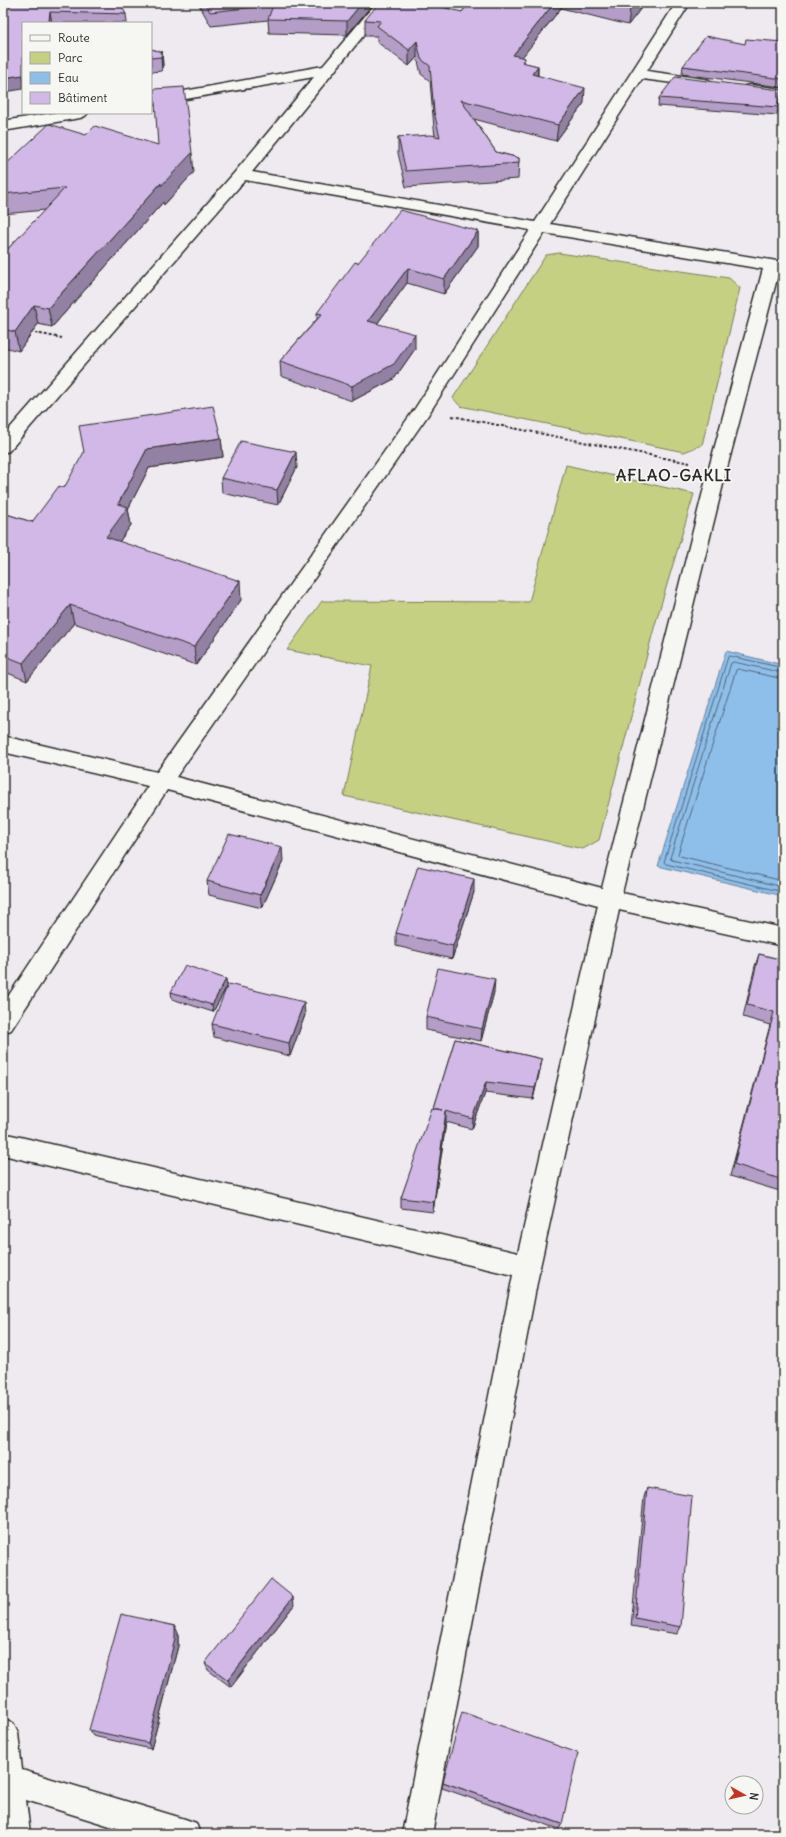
<svg xmlns="http://www.w3.org/2000/svg" width="786" height="1837" viewBox="0 0 786 1837" font-family="Delius,sans-serif">
	<style>
		.green { fill: #c5d083; stroke: #787e57 }
		.water { fill: #8ebfea; stroke: #66849e }
		.lines { fill: none; stroke-linecap: round; stroke-linejoin: round }
		.shore { stroke: #536677; stroke-width: 1 }
		.minor-casing { stroke: #2b2b2b; stroke-width: 3 }
		.path { stroke: #2b2b2b; stroke-width: 2; stroke-dasharray: 3 2; stroke-linecap: butt }
		.minor { fill: #f6f6f2; fill-rule: evenodd }
		.wall { fill: #b49ec7; stroke: #2b2b2b }
		.shaded-wall { fill: #9281a2; stroke: #2b2b2b }
		.building { fill: #d1b8e7; stroke: #2b2b2b }
		.labels { text-anchor: middle; dominant-baseline: central; stroke-width: 3.5; stroke-linejoin: round; paint-order: stroke }
		.district-label { font-size: 16px; font-weight: bold; letter-spacing: 1px; fill: #2b2b2b; stroke: #f6f6f2 }
	</style>
	<rect width="100%" height="100%" fill="#efeaf0"/>
	<filter id="ink" filterUnits="userSpaceOnUse"><feTurbulence type="fractalNoise" baseFrequency=".025" numOctaves="2"/><feDisplacementMap in="SourceGraphic" scale="8" xChannelSelector="R" yChannelSelector="G"/><feConvolveMatrix kernelMatrix="1 2 1 2 8 2 1 2 1" color-interpolation-filters="sRGB"/></filter>
	<g filter="url(#ink)">
		<g class="green">
			<path d="M 559,253 L 729,278 L 740,288 L 702,445 L 684,452 L 460,406 L 453,398 L 546,255 Z"/>
			<path d="M 566,465 L 694,494 L 654,628 L 599,840 L 583,849 L 344,796 L 372,666 L 287,650 L 322,601 L 529,602 Z"/>
		</g>
		<path class="water" d="M 726,651 L 783,665 L 783,896 L 658,866 Z"/>
		<g class="lines">
			<g class="shore">
				<path d="M 783,668 L 730,656 L 728,657 L 664,862 L 666,864 L 783,892"/>
				<path d="M 783,673 L 734,662 L 731,663 L 670,858 L 672,860 L 783,887"/>
				<path d="M 783,679 L 738,669 L 736,670 L 678,854 L 680,856 L 783,881"/>
			</g>
			<defs>
				<g id="minor">
					<path d="M 376,3 L 390,3 L 252,172 L 535,222 L 676,3 L 690,3 L 647,71 L 704,79 L 709,80 L 711,83 L 709,86 L 704,87 L 642,79 L 550,224 L 783,262 L 783,272 L 779,271 L 727,468 L 622,893 L 783,928 L 783,946 L 619,910 L 540,1267 L 432,1834 L 402,1834 L 513,1275 L 3,1155 L 3,1133 L 518,1253 L 598,905 L 167,790 L 11,1030 L 3,1033 L 3,1004 L 148,786 L 3,752 L 3,736 L 157,772 L 416,407 L 530,230 L 245,180 L 9,451 L 3,453 L 3,436 L 235,172 L 314,77 L 151,105 L 151,97 L 323,66 ZM 544,233 L 763,269 L 709,468 L 602,888 L 176,777 L 428,415 Z"/>
					<path d="M 750,85 L 783,89 L 783,97 L 745,92 L 743,89 L 745,86 Z"/>
					<path d="M 53,113 L 88,113 L 85,116 L 80,118 L 3,131 L 3,121 Z"/>
					<path d="M 3,1718 L 13,1723 L 18,1733 L 22,1770 L 185,1819 L 196,1823 L 200,1834 L 136,1834 L 26,1800 L 30,1834 L 3,1834 Z"/>
				</g>
			</defs>
			<use href="#minor" class="minor-casing"/>
			<g class="path">
				<path d="M 30,332 L 62,338"/>
				<path d="M 452,416 L 690,463"/>
			</g>
			<use href="#minor" class="minor"/>
		</g>
		<g class="wall">
			<path d="M 3,3 L 126,14 L 127,23 L 23,23 L 5,92 L 3,85 Z"/>
			<path d="M 198,3 L 372,3 L 372,5 L 347,35 L 269,33 L 268,20 L 211,26 Z"/>
			<path d="M 469,3 L 645,3 L 628,25 L 561,8 L 522,57 L 525,58 L 524,63 L 538,66 L 538,76 L 584,103 L 556,141 L 474,119 L 496,152 L 519,158 L 518,179 L 406,187 L 398,153 L 398,137 L 435,136 L 434,128 L 430,81 L 421,74 L 417,57 L 409,66 L 377,42 L 377,36 L 365,36 L 365,20 L 462,12 Z"/>
			<path d="M 151,49 L 162,52 L 163,66 L 162,71 L 151,72 Z"/>
			<path d="M 683,66 L 783,77 L 781,87 L 682,74 Z"/>
			<path d="M 781,90 L 777,115 L 658,106 L 659,98 Z"/>
			<path d="M 3,167 L 194,172 L 164,205 L 163,202 L 52,327 L 38,324 L 19,351 L 4,347 L 3,349 L 3,254 L 45,210 L 3,214 Z"/>
			<path d="M 478,231 L 478,246 L 444,294 L 407,283 L 377,324 L 415,349 L 394,379 L 352,401 L 281,376 L 280,361 L 317,319 L 317,313 Z"/>
			<path d="M 221,438 L 223,457 L 149,468 L 128,509 L 131,525 L 119,542 L 241,600 L 196,665 L 74,623 L 27,681 L 3,671 L 3,513 L 32,522 L 64,488 Z"/>
			<path d="M 297,467 L 278,505 L 222,493 L 221,478 Z"/>
			<path d="M 283,861 L 262,908 L 209,895 L 207,881 Z"/>
			<path d="M 474,892 L 452,959 L 396,946 L 396,933 Z"/>
			<path d="M 759,954 L 783,960 L 783,1192 L 730,1176 L 770,1025 L 743,1017 L 755,966 Z"/>
			<path d="M 227,986 L 213,1012 L 172,999 L 171,992 Z"/>
			<path d="M 494,992 L 481,1041 L 426,1030 L 426,1017 Z"/>
			<path d="M 305,1015 L 290,1056 L 214,1037 L 212,1024 Z"/>
			<path d="M 455,1039 L 542,1059 L 540,1070 L 533,1099 L 485,1093 L 472,1129 L 446,1122 L 433,1212 L 401,1208 L 401,1198 L 434,1108 Z"/>
			<path d="M 647,1488 L 681,1627 L 677,1634 L 631,1626 L 644,1497 Z"/>
			<path d="M 294,1605 L 231,1687 L 208,1670 L 205,1663 Z"/>
			<path d="M 178,1633 L 178,1646 L 151,1749 L 93,1736 L 89,1730 Z"/>
			<path d="M 443,1782 L 562,1824 L 559,1829 L 442,1788 Z"/>
		</g>
		<g class="shaded-wall">
			<path d="M 362,3 L 372,3 L 372,5 L 347,35 L 347,21 Z"/>
			<path d="M 554,3 L 561,3 L 561,8 L 512,70 L 513,55 Z"/>
			<path d="M 635,3 L 645,3 L 628,25 L 630,9 Z"/>
			<path d="M 50,12 L 52,23 L 49,21 Z"/>
			<path d="M 417,41 L 417,57 L 409,66 L 409,50 Z"/>
			<path d="M 162,52 L 163,66 L 162,71 L 161,57 Z"/>
			<path d="M 538,66 L 537,81 L 532,74 Z"/>
			<path d="M 23,75 L 23,89 L 5,92 L 3,78 Z"/>
			<path d="M 585,88 L 584,103 L 556,141 L 558,125 Z"/>
			<path d="M 192,153 L 194,172 L 164,205 L 163,202 L 52,327 L 48,308 L 161,183 Z"/>
			<path d="M 478,231 L 478,246 L 444,294 L 444,279 Z"/>
			<path d="M 408,268 L 407,283 L 368,336 L 368,321 Z"/>
			<path d="M 34,305 L 38,324 L 19,351 L 15,332 Z"/>
			<path d="M 415,334 L 415,349 L 394,379 L 352,401 L 352,386 Z"/>
			<path d="M 221,438 L 223,457 L 149,468 L 128,509 L 131,525 L 109,556 L 106,537 L 118,504 L 147,449 Z"/>
			<path d="M 296,452 L 297,467 L 278,505 L 277,490 Z"/>
			<path d="M 240,581 L 241,600 L 196,665 L 194,647 Z"/>
			<path d="M 70,605 L 74,623 L 27,681 L 23,663 Z"/>
			<path d="M 282,847 L 283,861 L 262,908 L 260,895 Z"/>
			<path d="M 474,879 L 474,892 L 452,959 L 453,946 Z"/>
			<path d="M 226,979 L 227,986 L 213,1012 L 212,1005 Z"/>
			<path d="M 495,979 L 494,992 L 481,1041 L 482,1029 Z"/>
			<path d="M 304,1002 L 305,1015 L 290,1056 L 289,1043 Z"/>
			<path d="M 542,1059 L 540,1070 L 533,1099 L 535,1088 Z"/>
			<path d="M 486,1082 L 485,1093 L 472,1129 L 473,1119 Z"/>
			<path d="M 446,1111 L 446,1122 L 433,1212 L 434,1202 Z"/>
			<path d="M 293,1597 L 294,1605 L 231,1687 L 228,1680 Z"/>
			<path d="M 175,1626 L 178,1633 L 178,1646 L 151,1749 L 148,1743 Z"/>
		</g>
		<g class="building">
			<path d="M 3,3 L 120,3 L 126,14 L 50,12 L 49,21 L 58,23 L 23,23 L 23,75 L 3,78 Z"/>
			<path d="M 205,3 L 362,3 L 347,21 L 268,19 L 273,5 L 210,12 Z"/>
			<path d="M 379,3 L 425,3 L 462,12 L 469,3 L 554,3 L 513,55 L 525,58 L 522,62 L 538,66 L 532,74 L 585,88 L 558,125 L 461,100 L 496,152 L 519,158 L 519,163 L 406,171 L 398,137 L 431,135 L 440,137 L 434,112 L 430,66 L 421,59 L 417,41 L 409,50 L 377,26 L 381,21 L 365,20 Z"/>
			<path d="M 604,3 L 635,3 L 630,9 Z"/>
			<path d="M 706,36 L 745,44 L 746,39 L 783,42 L 783,79 L 683,66 Z"/>
			<path d="M 151,49 L 162,52 L 161,57 L 151,58 Z"/>
			<path d="M 675,77 L 781,90 L 778,107 L 659,98 Z"/>
			<path d="M 184,87 L 192,153 L 161,186 L 161,183 L 48,308 L 34,305 L 15,332 L 3,329 L 3,254 L 65,188 L 3,194 L 3,167 L 49,124 L 86,135 L 95,126 L 158,145 L 154,89 Z"/>
			<path d="M 400,210 L 478,231 L 444,279 L 408,268 L 368,321 L 415,334 L 394,364 L 352,386 L 280,361 L 322,314 L 317,313 L 355,262 L 358,263 Z"/>
			<path d="M 213,406 L 221,438 L 147,449 L 118,504 L 128,507 L 106,537 L 240,581 L 194,647 L 70,605 L 23,663 L 3,655 L 3,513 L 32,522 L 59,486 L 64,488 L 84,452 L 79,426 Z"/>
			<path d="M 241,441 L 296,452 L 277,490 L 221,478 Z"/>
			<path d="M 229,834 L 282,847 L 260,895 L 207,881 Z"/>
			<path d="M 418,866 L 474,879 L 453,946 L 396,933 Z"/>
			<path d="M 759,954 L 783,960 L 783,1180 L 734,1164 L 774,1012 L 747,1005 Z"/>
			<path d="M 185,965 L 226,979 L 212,1005 L 171,992 Z"/>
			<path d="M 438,968 L 495,979 L 482,1029 L 426,1017 Z"/>
			<path d="M 228,984 L 304,1002 L 289,1043 L 212,1024 Z"/>
			<path d="M 455,1039 L 542,1059 L 535,1088 L 486,1082 L 473,1119 L 446,1111 L 434,1202 L 401,1198 L 432,1108 L 443,1110 L 434,1108 Z"/>
			<path d="M 647,1488 L 692,1496 L 681,1627 L 635,1618 Z"/>
			<path d="M 271,1579 L 293,1597 L 228,1680 L 205,1663 Z"/>
			<path d="M 121,1614 L 175,1626 L 175,1639 L 148,1743 L 89,1730 Z"/>
			<path d="M 462,1712 L 578,1753 L 562,1824 L 443,1782 Z"/>
		</g>
	</g>
	<g class="labels">
		<g class="district-label">
			<text x="674" y="475">AFLAO-GAKLI</text>
		</g>
	</g>
	<rect width="786" height="1837" fill="none" stroke="#f6f6f2" stroke-width="16"/>
	<rect x="8" y="8" width="770" height="1821" fill="none" stroke="#2b2b2b" stroke-width="1.5" filter="url(#ink)"/>
	<rect x="22" y="22" width="130" height="92" fill="#f6f6f2" stroke="#a5a5a2"/>
	<rect x="30" y="35" width="20" height="6" fill="#f6f6f2" stroke="#a5a5a2"/>
	<text x="58" y="42" font-size="12" fill="#2b2b2b">Route</text>
	<rect x="30" y="52" width="20" height="12" fill="#c5d083" stroke="#a5a5a2"/>
	<text x="58" y="62" font-size="12" fill="#2b2b2b">Parc</text>
	<rect x="30" y="72" width="20" height="12" fill="#8ebfea" stroke="#a5a5a2"/>
	<text x="58" y="82" font-size="12" fill="#2b2b2b">Eau</text>
	<rect x="30" y="92" width="20" height="12" fill="#d1b8e7" stroke="#a5a5a2"/>
	<text x="58" y="102" font-size="12" fill="#2b2b2b">Bâtiment</text>
	<g transform="translate(744 1795) rotate(98)"><circle r="19" fill="#f6f6f2" stroke="#a5a5a2"/>
	<path d="M0-3L7 15L0 10L-7 15Z" fill="#c8321e"/>
	<text y="-6" font-size="11" font-weight="bold" text-anchor="middle" fill="#2b2b2b">N</text>
	</g>
</svg>
